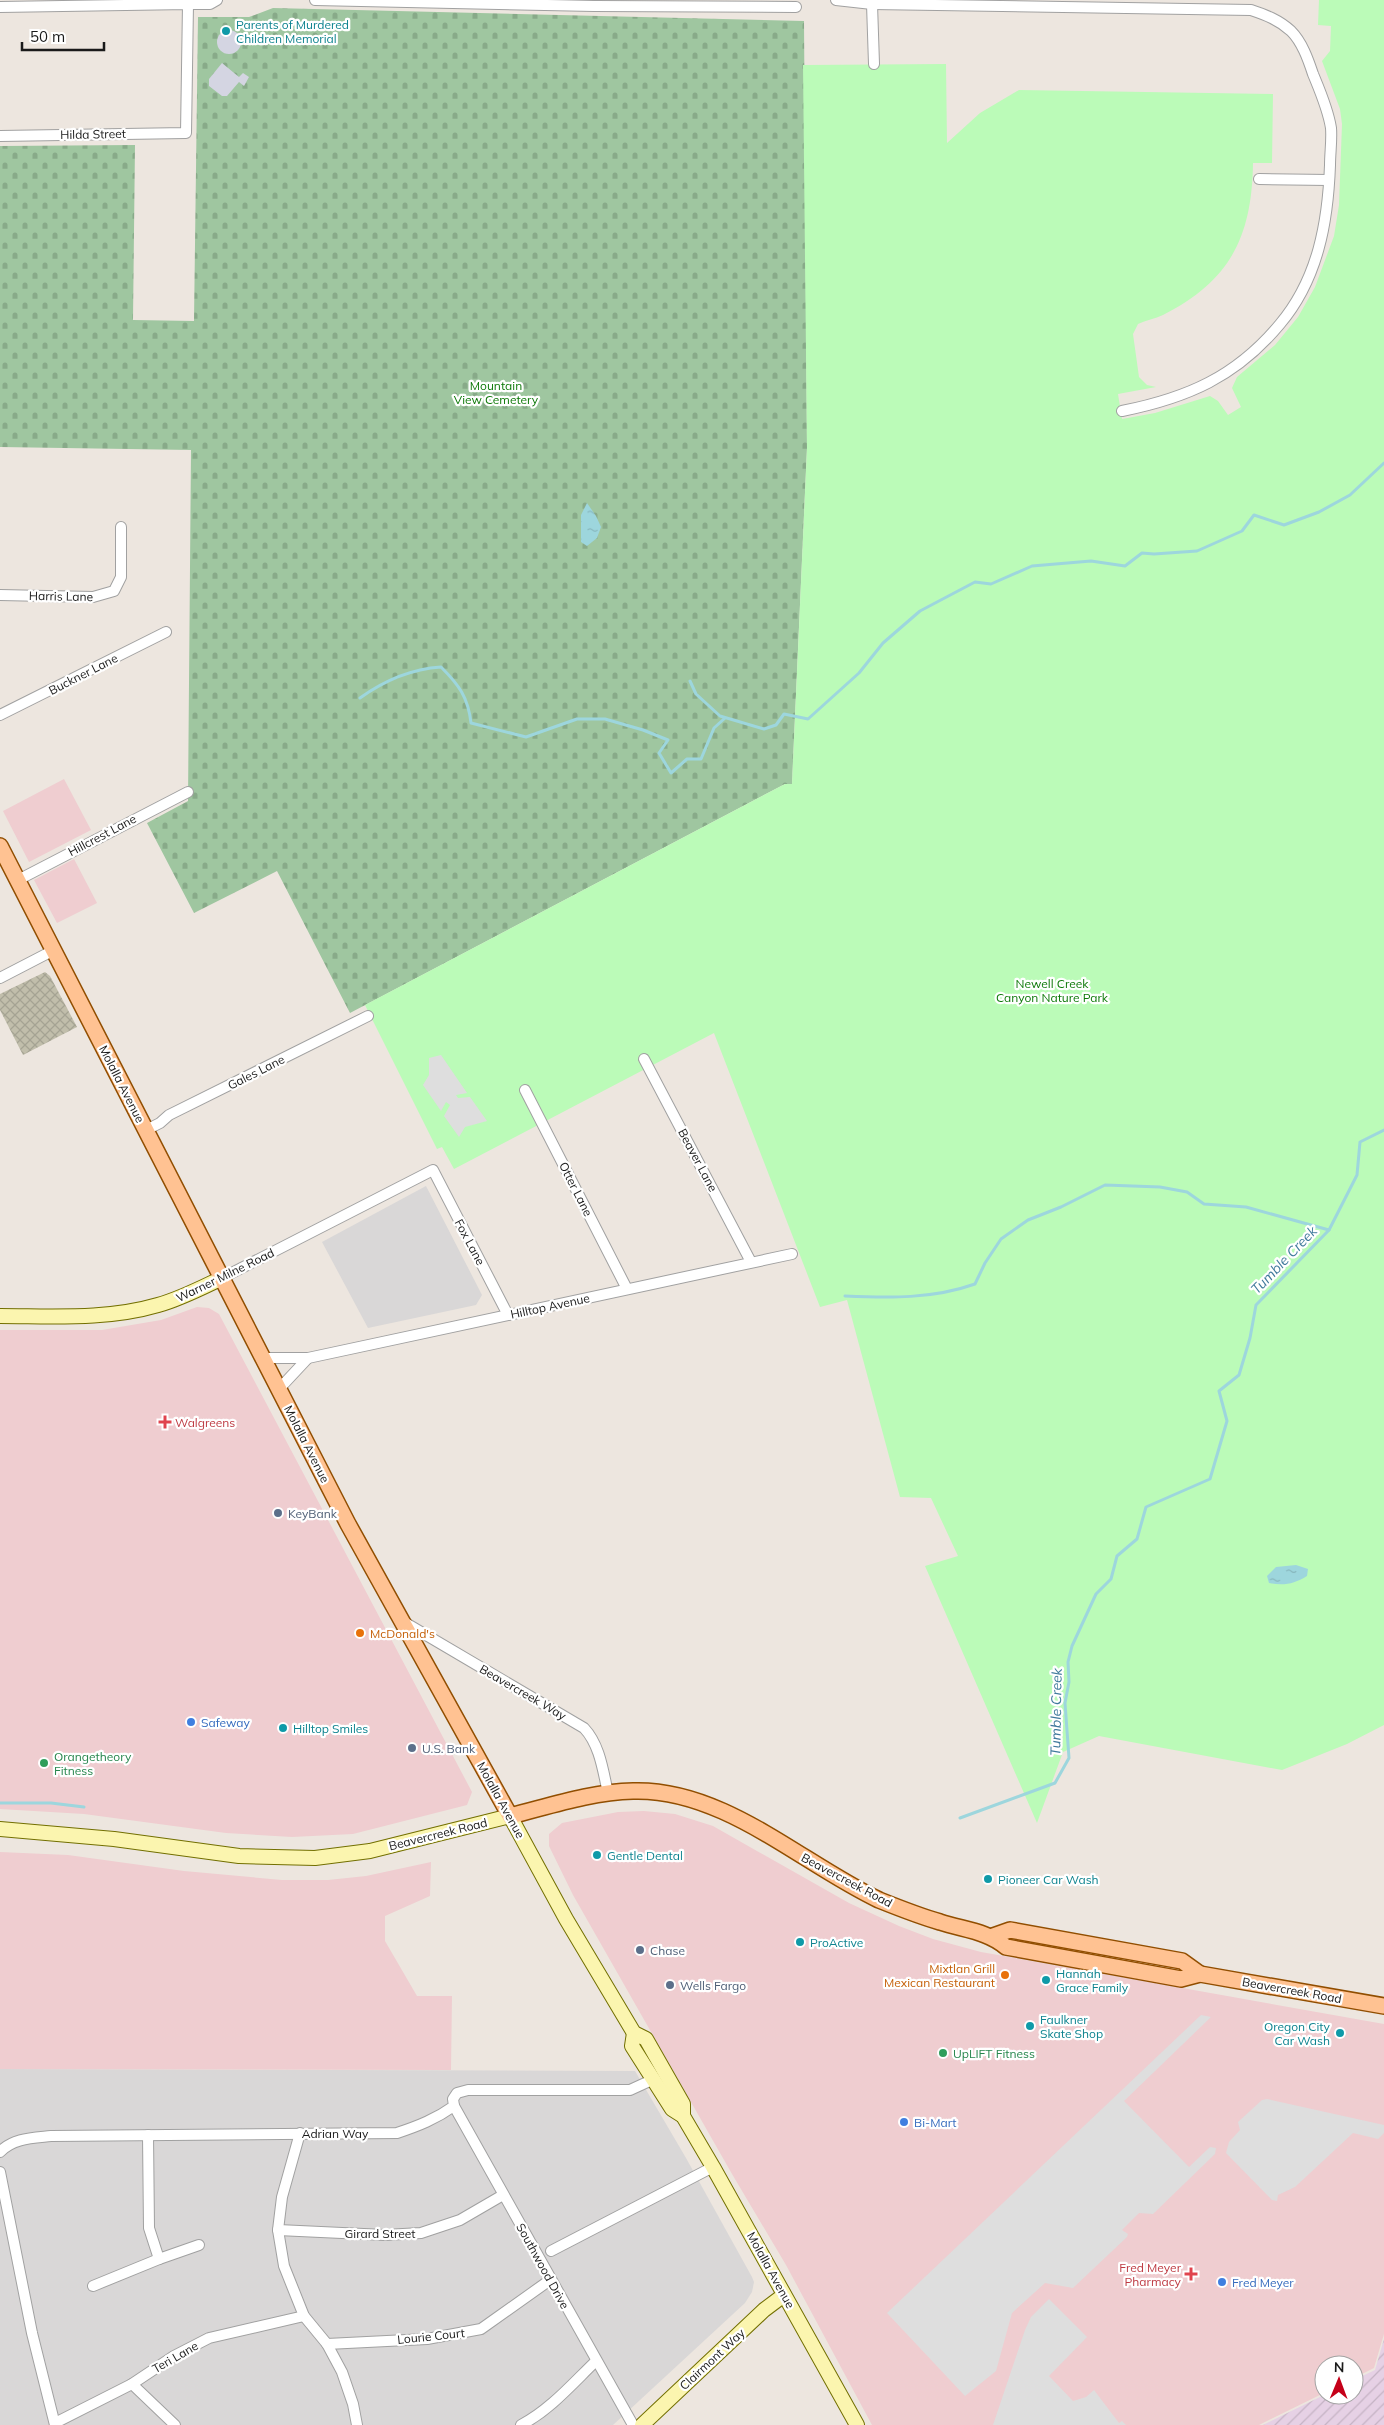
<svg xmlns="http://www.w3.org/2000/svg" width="1384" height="2425" viewBox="0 0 1384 2425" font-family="Mulish,sans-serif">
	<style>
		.residential { fill: #d9d7d7 }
		.commercial { fill: #efcdd0 }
		.industrial { fill: url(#industrial-furrows) }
		.construction { fill: url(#construction-cross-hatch) }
		.cemetery { fill: url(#cemetery-stones) }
		.park { fill: #bbfbb8 }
		.parking { fill: #dedede }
		.plaza { fill: #d4d5e2 }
		.water { fill: url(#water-ripples) }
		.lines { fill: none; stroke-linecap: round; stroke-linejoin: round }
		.stream { stroke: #9dd6dd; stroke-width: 3 }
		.street-casing { stroke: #a1a1a1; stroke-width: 12 }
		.secondary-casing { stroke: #726f01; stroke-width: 16 }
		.primary-casing { stroke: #914e00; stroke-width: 18 }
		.street { stroke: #fff; stroke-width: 10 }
		.secondary { stroke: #fbf5af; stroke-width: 14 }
		.primary { stroke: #ffc292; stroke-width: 15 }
		.culture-dot { fill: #0f9aa8; stroke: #fff; stroke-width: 2 }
		.health-dot { fill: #e0444e; stroke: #fff; stroke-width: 2 }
		.service-dot { fill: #5c6f8a; stroke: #fff; stroke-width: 2 }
		.food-dot { fill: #e8710a; stroke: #fff; stroke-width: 2 }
		.shop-dot { fill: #3f7fe0; stroke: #fff; stroke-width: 2 }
		.leisure-dot { fill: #2e9e5b; stroke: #fff; stroke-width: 2 }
		.labels { text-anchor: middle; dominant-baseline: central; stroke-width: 4.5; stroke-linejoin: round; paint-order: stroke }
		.culture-label { font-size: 12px; fill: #0d838f; stroke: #fff; text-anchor: start }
		.street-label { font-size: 12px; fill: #1a1a1a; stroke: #fff }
		.park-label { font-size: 12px; fill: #0d7908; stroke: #fff }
		.health-label { font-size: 12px; fill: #be3a42; stroke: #fff; text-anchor: start }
		.service-label { font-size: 12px; fill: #4e5e75; stroke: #fff; text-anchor: start }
		.food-label { font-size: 12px; fill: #c56008; stroke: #fff; text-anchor: start }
		.shop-label { font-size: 12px; fill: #366cbe; stroke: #fff; text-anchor: start }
		.leisure-label { font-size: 12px; fill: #27864d; stroke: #fff; text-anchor: start }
		.water-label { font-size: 14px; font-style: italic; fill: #407a9c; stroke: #fff }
	</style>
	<defs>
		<pattern id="industrial-furrows" width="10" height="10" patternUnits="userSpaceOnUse" patternTransform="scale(1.25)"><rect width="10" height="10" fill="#e6d1e5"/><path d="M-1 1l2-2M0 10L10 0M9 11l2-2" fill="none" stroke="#c5b3c4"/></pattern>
		<pattern id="construction-cross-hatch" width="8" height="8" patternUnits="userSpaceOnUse" patternTransform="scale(1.25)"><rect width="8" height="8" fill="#c1beab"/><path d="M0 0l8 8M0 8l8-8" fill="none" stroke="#a5a393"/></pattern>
		<pattern id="cemetery-stones" width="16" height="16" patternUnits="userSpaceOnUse" patternTransform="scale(1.25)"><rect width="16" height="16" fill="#9fc6a0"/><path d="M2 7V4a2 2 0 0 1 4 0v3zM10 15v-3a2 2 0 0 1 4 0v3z" fill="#88aa89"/></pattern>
		<pattern id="water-ripples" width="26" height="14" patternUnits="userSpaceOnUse" patternTransform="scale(1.25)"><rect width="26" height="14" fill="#9dd6dd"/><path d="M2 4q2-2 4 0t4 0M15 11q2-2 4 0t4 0" fill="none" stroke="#87b7bd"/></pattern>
	</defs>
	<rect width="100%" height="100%" fill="#ede6df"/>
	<g class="residential">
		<path d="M 426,1186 L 482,1295 L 476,1305 L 368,1328 L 322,1242 Z"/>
		<path d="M 0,2069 L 635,2071 L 686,2158 L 752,2277 L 754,2282 L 752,2292 L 745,2303 L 613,2425 L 0,2425 Z"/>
	</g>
	<g class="commercial">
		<path d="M 64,779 L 91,830 L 29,862 L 3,811 Z"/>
		<path d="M 74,859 L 97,903 L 57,923 L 34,880 Z"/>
		<path d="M 197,1307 L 209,1308 L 219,1314 L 472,1792 L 467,1805 L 353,1834 L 292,1837 L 226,1833 L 84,1814 L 0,1809 L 0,1330 L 102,1330 L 161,1320 Z"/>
		<path d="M 644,1811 L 675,1814 L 713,1826 L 849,1903 L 899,1926 L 933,1939 L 981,1952 L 1384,2024 L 1384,2334 L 1374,2368 L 1354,2378 L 1354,2365 L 1324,2365 L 1324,2393 L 1259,2425 L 872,2425 L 786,2265 L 732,2174 L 573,1895 L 549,1846 L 549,1834 L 562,1823 L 618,1812 Z"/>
		<path d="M 0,1852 L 68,1855 L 184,1871 L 282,1880 L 328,1880 L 366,1876 L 431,1862 L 430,1896 L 385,1916 L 385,1941 L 417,1996 L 452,1996 L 451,2070 L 0,2069 Z"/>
	</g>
	<path class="industrial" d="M 1384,2339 L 1384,2425 L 1263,2425 L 1324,2395 L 1354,2395 L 1354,2380 L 1375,2370 Z"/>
	<path class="construction" d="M 45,972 L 50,976 L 77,1027 L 23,1055 L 0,1010 L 0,994 Z"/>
	<path class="cemetery" d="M 273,8 L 804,21 L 807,448 L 792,784 L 785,784 L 350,1013 L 277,871 L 194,913 L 147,823 L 188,801 L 191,450 L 0,447 L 0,146 L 135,145 L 133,320 L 194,321 L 198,17 L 249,17 Z"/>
	<path class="park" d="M 1319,0 L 1384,0 L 1384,1725 L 1347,1744 L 1282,1770 L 1099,1736 L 1063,1752 L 1037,1823 L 925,1566 L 958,1556 L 931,1498 L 900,1497 L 847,1300 L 820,1307 L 714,1033 L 454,1169 L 442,1147 L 437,1149 L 365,1005 L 785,784 L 792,784 L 807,448 L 803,65 L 946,64 L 947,143 L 980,113 L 1019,90 L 1273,94 L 1272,163 L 1253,163 C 1252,237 1230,281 1163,315 C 1155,319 1146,320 1138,324 L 1133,334 L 1139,377 L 1147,385 L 1156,387 L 1118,394 L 1122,419 L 1155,413 L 1210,396 L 1218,401 L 1228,415 L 1241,407 L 1232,388 L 1237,377 L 1275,345 L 1298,317 L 1315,287 L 1334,236 L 1339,205 L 1342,124 L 1340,109 L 1322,61 L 1330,51 L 1331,26 L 1318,25 Z"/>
	<g class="parking">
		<path d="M 441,1055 L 467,1093 L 456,1095 L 458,1098 L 470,1097 L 487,1121 L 465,1127 L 459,1137 L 444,1116 L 450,1105 L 446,1102 L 441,1111 L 423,1085 L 429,1075 L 429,1058 Z"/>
		<path d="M 1201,2015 L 1211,2017 L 1124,2101 L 1189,2167 L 1210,2147 L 1216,2148 L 1215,2154 L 1153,2214 L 1139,2213 L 1122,2230 L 1128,2234 L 1127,2237 L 1073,2288 L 1045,2283 L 1012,2313 L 996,2371 L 965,2396 L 887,2313 Z"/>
		<path d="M 1267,2099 L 1384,2125 L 1384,2133 L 1378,2139 L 1353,2133 L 1295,2187 L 1278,2195 L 1277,2201 L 1272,2200 L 1226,2153 L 1229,2142 L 1240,2130 L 1238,2122 L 1262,2100 Z"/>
		<path d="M 1049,2299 L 1087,2337 L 1049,2376 L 1073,2401 L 1086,2397 L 1094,2390 L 1119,2423 L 1122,2421 L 1126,2425 L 993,2425 L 1025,2330 L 1031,2317 Z"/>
	</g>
	<g class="plaza">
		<circle cx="229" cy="42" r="12"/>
		<path d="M 222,63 L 239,77 L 243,73 L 249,77 L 244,86 L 239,82 L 227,96 L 222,96 L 209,86 L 209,79 Z"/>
	</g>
	<g class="water">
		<path d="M 587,503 L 596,516 L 601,527 L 597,538 L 587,546 L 581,542 L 581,515 Z"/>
		<path d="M 1296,1565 L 1308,1569 L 1307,1576 C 1294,1584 1284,1586 1269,1583 L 1267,1576 L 1276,1567 Z"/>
	</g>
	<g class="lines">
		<g class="stream">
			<path d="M 690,681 L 696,694 L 720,716 L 764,729 L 776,725 L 784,714 L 808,719 L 859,673 L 883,643 L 920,611 L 975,582 L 991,584 L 1032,566 L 1091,561 L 1125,566 L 1142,553 L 1154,554 L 1197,551 L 1242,531 L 1254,515 L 1284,525 L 1319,512 L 1350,495 L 1384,463"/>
			<path d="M 360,698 C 385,680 411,669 441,667 C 459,685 468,697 471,723 L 526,737 L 577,719 L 605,719 L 643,730 L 668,740 L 659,753 L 671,773 L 687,759 L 701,759 L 714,728 L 725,718"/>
			<path d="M 845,1296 C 889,1298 933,1299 975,1284 L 985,1263 L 1001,1239 L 1028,1220 L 1061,1207 L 1105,1185 L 1160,1187 L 1187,1192 L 1204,1204 L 1246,1207 L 1329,1230"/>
			<path d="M 0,1803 L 51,1803 L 84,1807"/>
			<path d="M 960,1818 L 1055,1783 L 1069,1758 L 1065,1703 L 1069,1682 L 1068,1662 L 1072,1646 L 1096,1594 L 1111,1579 L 1117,1556 L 1137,1539 L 1146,1507 L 1210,1479 L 1227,1421 L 1219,1391 L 1239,1375 L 1250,1338 L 1256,1305 L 1329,1230 L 1357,1175 L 1360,1142 L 1384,1130"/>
		</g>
		<defs>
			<g id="street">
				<path d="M 191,0 L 188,4 L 210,4 L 217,0"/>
				<path d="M 315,0 L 594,6 L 796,7"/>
				<path d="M 836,0 L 872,4 L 1251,10 C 1266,15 1279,20 1291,31 C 1302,42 1308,59 1313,74 C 1320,91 1328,109 1331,128 C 1332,140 1330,153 1330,165 C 1328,222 1318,279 1280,324 C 1236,377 1187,398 1122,411"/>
				<path d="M 872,4 L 874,64"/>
				<path d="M 0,7 L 188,4 L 186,133 L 0,136"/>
				<path d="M 1259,179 L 1329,180"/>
				<path d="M 0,595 L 93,597 L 114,591 L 121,577 L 121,527"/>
				<path d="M 0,715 L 166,632"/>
				<path d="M 18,880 L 188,792"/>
				<path d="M 0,978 L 54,950"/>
				<path d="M 644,1059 L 751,1262"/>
				<path d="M 525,1090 L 627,1289"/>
				<path d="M 146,1130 L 160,1123 L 169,1115 L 368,1016"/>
				<path d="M 222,1278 L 433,1170 L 508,1315"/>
				<path d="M 263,1358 L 308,1358 L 792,1254"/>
				<path d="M 279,1389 L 308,1358"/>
				<path d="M 404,1622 L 584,1728 C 600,1745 603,1771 608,1793"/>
				<path d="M 454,2106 L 633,2425"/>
				<path d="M 300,2133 L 282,2197 L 278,2230 L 284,2266 L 304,2316 L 327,2344 L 342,2372 L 353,2404 L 357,2425"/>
				<path d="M 148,2135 L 149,2228 L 159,2259 L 199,2245"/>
				<path d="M 0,2152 C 13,2138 33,2138 51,2136 L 397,2133 C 418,2126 436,2119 454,2106 L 453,2099 L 457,2093 L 468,2090 L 630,2090 L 654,2079"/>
				<path d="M 0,2172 L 32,2333 L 55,2425"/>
				<path d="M 278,2230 L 385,2235 L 421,2233 L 460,2220 L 503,2195"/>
				<path d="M 551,2251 L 713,2167"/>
				<path d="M 93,2286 L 159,2259"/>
				<path d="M 327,2344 L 427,2339 L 481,2329 L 550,2280"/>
				<path d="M 132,2384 L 175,2425"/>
				<path d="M 55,2423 L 132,2384 L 174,2356 L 209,2338 L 304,2316"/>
				<path d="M 521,2425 C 550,2410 573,2383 596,2361"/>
			</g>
			<g id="secondary">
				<path d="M 0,1316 C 53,1316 107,1320 158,1305 C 180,1299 201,1288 222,1278"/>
				<path d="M 0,1829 L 114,1839 L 239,1856 L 315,1858 L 370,1851 L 510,1816 L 566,1919 L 634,2033 L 646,2039 L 683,2104 L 683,2116"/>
				<path d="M 634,2033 L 632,2046 L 672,2109 L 683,2116 L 713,2167 L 857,2425"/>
				<path d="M 642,2425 L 764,2310 L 784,2295"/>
			</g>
			<g id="primary">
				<path d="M 0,846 L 348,1524 L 510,1816 C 550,1806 591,1792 633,1791 C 723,1788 801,1863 879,1900 C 899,1908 919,1916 940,1922 C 964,1930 987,1931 1006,1947 L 1181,1979 L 1200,1974 L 1384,2006"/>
				<path d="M 993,1936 L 1010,1930 L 1182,1961 L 1200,1974"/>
			</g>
		</defs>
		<use href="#street" class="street-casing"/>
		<use href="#secondary" class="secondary-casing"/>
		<use href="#primary" class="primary-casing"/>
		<use href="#street" class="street"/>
		<use href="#secondary" class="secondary"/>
		<use href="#primary" class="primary"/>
	</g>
	<g class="culture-dot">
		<circle cx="226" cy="31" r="5"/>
		<circle cx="283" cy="1728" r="5"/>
		<circle cx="597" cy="1855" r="5"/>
		<circle cx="988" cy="1879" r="5"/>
		<circle cx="800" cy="1942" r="5"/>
		<circle cx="1046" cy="1980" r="5"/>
		<circle cx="1030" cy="2026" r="5"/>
		<circle cx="1340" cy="2033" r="5"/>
	</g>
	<g class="health-dot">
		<path d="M162.5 1414.5h5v5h5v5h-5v5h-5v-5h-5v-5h5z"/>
		<path d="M1188.5 2266.5h5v5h5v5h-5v5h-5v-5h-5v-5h5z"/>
	</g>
	<g class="service-dot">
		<circle cx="278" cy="1513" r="5"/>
		<circle cx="412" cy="1748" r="5"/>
		<circle cx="640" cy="1950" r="5"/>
		<circle cx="670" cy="1985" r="5"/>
	</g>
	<g class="food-dot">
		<circle cx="360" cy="1633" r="5"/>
		<circle cx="1005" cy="1975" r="5"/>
	</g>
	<g class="shop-dot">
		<circle cx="191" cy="1722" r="5"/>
		<circle cx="904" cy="2122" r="5"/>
		<circle cx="1222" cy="2282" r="5"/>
	</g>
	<g class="leisure-dot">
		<circle cx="44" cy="1763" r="5"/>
		<circle cx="943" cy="2053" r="5"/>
	</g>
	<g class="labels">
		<g class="culture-label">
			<text x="236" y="24">Parents of Murdered<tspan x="236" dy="14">Children Memorial</tspan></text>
			<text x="293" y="1728">Hilltop Smiles</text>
			<text x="607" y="1855">Gentle Dental</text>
			<text x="998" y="1879">Pioneer Car Wash</text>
			<text x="810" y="1942">ProActive</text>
			<text x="1056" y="1973">Hannah<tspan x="1056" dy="14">Grace Family</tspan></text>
			<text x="1040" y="2019">Faulkner<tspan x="1040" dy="14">Skate Shop</tspan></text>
			<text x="1330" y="2026" text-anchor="end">Oregon City<tspan x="1330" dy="14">Car Wash</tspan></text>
		</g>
		<g class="street-label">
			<text transform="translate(93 134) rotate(-1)">Hilda Street</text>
			<text transform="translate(61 596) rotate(1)">Harris Lane</text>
			<text transform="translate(83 674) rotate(-27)">Buckner Lane</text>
			<text transform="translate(102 835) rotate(-28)">Hillcrest Lane</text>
			<text transform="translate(256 1072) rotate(-27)">Gales Lane</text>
			<text transform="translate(122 1084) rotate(63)">Molalla Avenue</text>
			<text transform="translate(698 1160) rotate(62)">Beaver Lane</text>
			<text transform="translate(576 1189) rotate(63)">Otter Lane</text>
			<text transform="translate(470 1242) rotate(62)">Fox Lane</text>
			<text transform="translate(225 1275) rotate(-26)">Warner Milne Road</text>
			<text transform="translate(550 1306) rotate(-12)">Hilltop Avenue</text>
			<text transform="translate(307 1444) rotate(63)">Molalla Avenue</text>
			<text transform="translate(523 1692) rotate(30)">Beavercreek Way</text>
			<text transform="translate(501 1800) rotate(61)">Molalla Avenue</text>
			<text transform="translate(438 1834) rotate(-14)">Beavercreek Road</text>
			<text transform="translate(847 1880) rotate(28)">Beavercreek Road</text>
			<text transform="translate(1292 1990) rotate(10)">Beavercreek Road</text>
			<text x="335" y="2133">Adrian Way</text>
			<text x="380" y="2233">Girard Street</text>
			<text transform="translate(543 2266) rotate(61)">Southwood Drive</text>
			<text transform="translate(771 2270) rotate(61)">Molalla Avenue</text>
			<text transform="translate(431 2336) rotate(-6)">Lourie Court</text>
			<text transform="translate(175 2357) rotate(-30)">Teri Lane</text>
			<text transform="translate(712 2359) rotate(-43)">Clairmont Way</text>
		</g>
		<g class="park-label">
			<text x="496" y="385">Mountain<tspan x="496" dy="14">View Cemetery</tspan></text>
			<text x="1052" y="983">Newell Creek<tspan x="1052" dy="14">Canyon Nature Park</tspan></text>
		</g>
		<g class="health-label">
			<text x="175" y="1422">Walgreens</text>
			<text x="1181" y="2267" text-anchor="end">Fred Meyer<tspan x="1181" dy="14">Pharmacy</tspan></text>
		</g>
		<g class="service-label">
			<text x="288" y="1513">KeyBank</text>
			<text x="422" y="1748">U.S. Bank</text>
			<text x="650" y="1950">Chase</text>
			<text x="680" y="1985">Wells Fargo</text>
		</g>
		<g class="food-label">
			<text x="370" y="1633">McDonald's</text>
			<text x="995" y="1968" text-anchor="end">Mixtlan Grill<tspan x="995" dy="14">Mexican Restaurant</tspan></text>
		</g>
		<g class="shop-label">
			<text x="201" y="1722">Safeway</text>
			<text x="914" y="2122">Bi-Mart</text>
			<text x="1232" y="2282">Fred Meyer</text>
		</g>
		<g class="leisure-label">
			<text x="54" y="1756">Orangetheory<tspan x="54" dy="14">Fitness</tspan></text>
			<text x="953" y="2053">UpLIFT Fitness</text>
		</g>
		<g class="water-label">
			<text transform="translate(1284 1260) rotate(-46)">Tumble Creek</text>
			<text transform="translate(1056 1712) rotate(-89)">Tumble Creek</text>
		</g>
	</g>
	<g transform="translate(1339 2380) rotate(1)"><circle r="24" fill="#ffffff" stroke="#a3a3a3"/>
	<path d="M0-4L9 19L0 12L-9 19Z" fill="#c50019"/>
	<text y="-8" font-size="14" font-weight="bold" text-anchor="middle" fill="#1a1a1a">N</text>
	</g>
	<path d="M22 42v8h82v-8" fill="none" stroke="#1a1a1a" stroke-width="2.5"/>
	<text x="30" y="42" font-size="15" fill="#1a1a1a" stroke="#ffffff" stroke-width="4" paint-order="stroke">50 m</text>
</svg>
